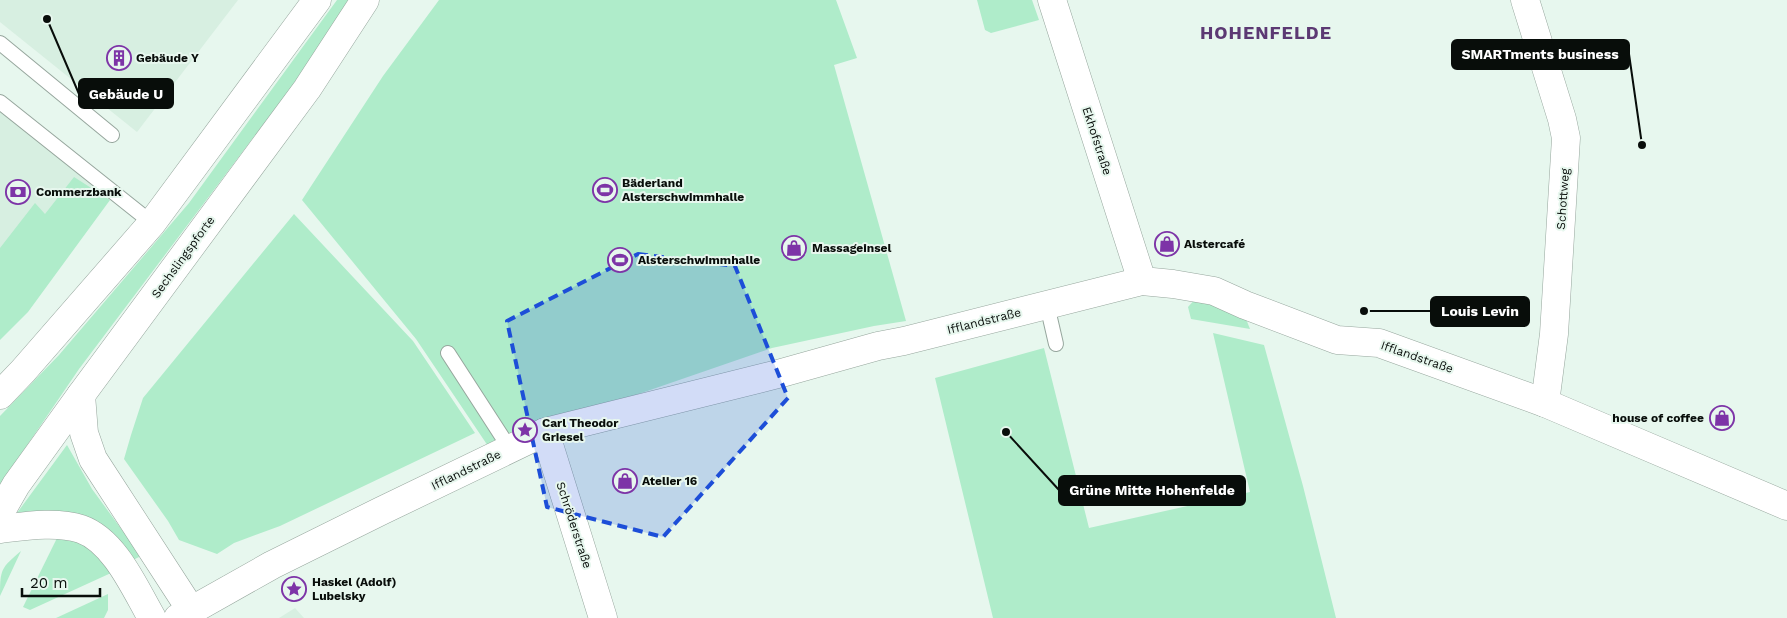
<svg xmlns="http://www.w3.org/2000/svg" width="1787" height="618" viewBox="0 0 1787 618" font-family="'Work Sans',sans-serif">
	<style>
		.built { fill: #d7efe1 }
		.green { fill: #afecca }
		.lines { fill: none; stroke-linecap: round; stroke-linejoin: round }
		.lane-casing { stroke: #96a69d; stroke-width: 16 }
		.street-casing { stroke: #96a69d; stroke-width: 29 }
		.primary-casing { stroke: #96a69d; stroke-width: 29 }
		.lane { stroke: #fff; stroke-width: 14 }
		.street { stroke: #fff; stroke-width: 28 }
		.primary { stroke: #fff; stroke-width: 28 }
		.marked { fill: #1d4ed8; fill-opacity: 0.2; stroke: #1d4ed8; stroke-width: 4; stroke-dasharray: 10 6; stroke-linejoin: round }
		.labels { text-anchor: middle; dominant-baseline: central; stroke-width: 4; stroke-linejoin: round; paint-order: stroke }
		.poi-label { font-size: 12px; font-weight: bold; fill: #080d0a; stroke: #e7f7ee; text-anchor: start }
		.street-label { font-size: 12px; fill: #080d0a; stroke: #e7f7ee }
		.district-label { font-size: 18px; font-weight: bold; letter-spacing: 1px; fill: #5c3973; stroke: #e7f7ee }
		.leader { fill: none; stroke: #080d0a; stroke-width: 2 }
		.callout-dot { fill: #080d0a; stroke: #e7f7ee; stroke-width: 2 }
		.callout { fill: #080d0a; stroke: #080d0a; stroke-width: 2 }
		.callout-label { font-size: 14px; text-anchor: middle; font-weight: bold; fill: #fff }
	</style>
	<rect width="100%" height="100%" fill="#e7f7ee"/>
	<g class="built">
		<path d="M 0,0 L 238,0 L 137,132 L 0,22 Z"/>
		<path d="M 0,101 L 99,178 L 0,289 Z"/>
		<path d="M 295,608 L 304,618 L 279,618 Z"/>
	</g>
	<g class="green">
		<path d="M 337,0 L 352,0 L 296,81 L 79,369 L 0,485 L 0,416 L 59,355 L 189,203 Z"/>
		<path d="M 439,0 L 836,0 L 857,58 L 834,65 L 906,321 L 874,326 L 772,348 L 488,446 L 416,339 L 302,200 L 383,76 Z"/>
		<path d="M 977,0 L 1032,0 L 1039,20 L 991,33 L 985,30 Z"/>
		<path d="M 74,177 L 110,200 L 28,312 L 0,340 L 0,248 L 35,203 L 45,214 Z"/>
		<path d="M 294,214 L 413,341 L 475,433 L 280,526 L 234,543 L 217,554 L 179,540 L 168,521 L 124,459 L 131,435 L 143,398 Z"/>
		<path d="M 1197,297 L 1246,319 L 1250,329 L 1191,319 L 1188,307 Z"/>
		<path d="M 1213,333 L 1264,345 L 1303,486 L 1336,618 L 993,618 L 935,378 L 1044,348 L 1089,528 L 1250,492 Z"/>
		<path d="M 67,445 L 92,489 L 141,556 L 131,561 L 17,513 Z"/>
		<path d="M 58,536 L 74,536 L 99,552 L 111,573 L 30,610 L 23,607 Z"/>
		<path d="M 21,551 L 0,596 C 0,569 1,568 21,551 Z"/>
		<path d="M 108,594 L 108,610 L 104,618 L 56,618 Z"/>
	</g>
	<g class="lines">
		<defs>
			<g id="lane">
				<path d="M 0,43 L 112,135"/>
				<path d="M 0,102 L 152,223"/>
				<path d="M 1047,305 L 1056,344"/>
				<path d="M 448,353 L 510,449"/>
			</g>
			<g id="street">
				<path d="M 1052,0 L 1142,281"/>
				<path d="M 1525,0 L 1562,119 L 1566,138 L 1554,334 L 1545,403"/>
				<path d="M 81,395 L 84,433 L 93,459 L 191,610"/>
				<path d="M 545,432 L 603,618"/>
				<path d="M 0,529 C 25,526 57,521 81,529 C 115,541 135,589 152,618"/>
				<path d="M 178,618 L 272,565 L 381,511 L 545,432 L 778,374 L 878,346 L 904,341 L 1142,281 L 1173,284 L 1214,291 L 1245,305 L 1337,340 L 1379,343 L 1545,403 L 1787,506"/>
			</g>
			<g id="primary">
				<path d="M 0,395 L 23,371 L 152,223 L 317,0"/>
				<path d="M 0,513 L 16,485 L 81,395 L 307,89 L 365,0"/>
			</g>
		</defs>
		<use href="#lane" class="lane-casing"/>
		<use href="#street" class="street-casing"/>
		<use href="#primary" class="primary-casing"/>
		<use href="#lane" class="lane"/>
		<use href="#street" class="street"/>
		<use href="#primary" class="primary"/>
	</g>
	<path class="marked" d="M 638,254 L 735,266 L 788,398 L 663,537 L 547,507 L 507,321 Z"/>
	<defs>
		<symbol id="building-ring" viewBox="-11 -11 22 22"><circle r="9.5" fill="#e7f7ee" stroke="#7d34a7" stroke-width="1.5"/><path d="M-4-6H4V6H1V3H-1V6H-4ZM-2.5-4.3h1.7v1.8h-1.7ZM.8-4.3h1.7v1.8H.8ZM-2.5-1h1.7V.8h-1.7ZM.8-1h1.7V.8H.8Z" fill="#7d34a7"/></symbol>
		<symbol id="stadium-ring" viewBox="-11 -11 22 22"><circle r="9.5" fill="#e7f7ee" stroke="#7d34a7" stroke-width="1.5"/><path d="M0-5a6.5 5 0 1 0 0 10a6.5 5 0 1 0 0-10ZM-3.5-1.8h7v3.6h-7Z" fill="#7d34a7"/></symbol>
		<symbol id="bank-ring" viewBox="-11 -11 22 22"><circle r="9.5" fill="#e7f7ee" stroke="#7d34a7" stroke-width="1.5"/><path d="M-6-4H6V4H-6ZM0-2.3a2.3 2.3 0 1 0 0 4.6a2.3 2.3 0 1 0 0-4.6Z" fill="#7d34a7"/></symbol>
		<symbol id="shop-ring" viewBox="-11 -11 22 22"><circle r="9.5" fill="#e7f7ee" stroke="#7d34a7" stroke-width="1.5"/><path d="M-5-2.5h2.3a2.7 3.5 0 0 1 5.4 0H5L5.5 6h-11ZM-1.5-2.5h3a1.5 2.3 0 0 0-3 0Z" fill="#7d34a7"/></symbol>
		<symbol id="sight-ring" viewBox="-11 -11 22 22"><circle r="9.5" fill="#e7f7ee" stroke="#7d34a7" stroke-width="1.5"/><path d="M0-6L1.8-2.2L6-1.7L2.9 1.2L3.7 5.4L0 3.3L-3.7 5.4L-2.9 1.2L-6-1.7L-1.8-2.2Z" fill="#7d34a7"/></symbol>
	</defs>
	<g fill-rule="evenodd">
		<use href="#building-ring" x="105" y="44" width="28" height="28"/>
		<use href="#stadium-ring" x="591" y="176" width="28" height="28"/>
		<use href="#bank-ring" x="4" y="178" width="28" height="28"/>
		<use href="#shop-ring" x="1153" y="230" width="28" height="28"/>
		<use href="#shop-ring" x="780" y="234" width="28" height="28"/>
		<use href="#stadium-ring" x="606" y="246" width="28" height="28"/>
		<use href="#shop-ring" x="1708" y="404" width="28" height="28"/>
		<use href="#sight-ring" x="511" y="416" width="28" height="28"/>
		<use href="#shop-ring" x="611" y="467" width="28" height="28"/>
		<use href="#sight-ring" x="280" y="575" width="28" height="28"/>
	</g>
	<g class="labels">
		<g class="poi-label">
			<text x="136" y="58">Gebäude Y</text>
			<text x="622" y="183">Bäderland<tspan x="622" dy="14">Alsterschwimmhalle</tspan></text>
			<text x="36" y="192">Commerzbank</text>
			<text x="1184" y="244">Alstercafé</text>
			<text x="812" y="248">Massageinsel</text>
			<text x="638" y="260">Alsterschwimmhalle</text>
			<text x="1704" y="418" text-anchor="end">house of coffee</text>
			<text x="542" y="423">Carl Theodor<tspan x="542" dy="14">Griesel</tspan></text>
			<text x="642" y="481">Atelier 16</text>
			<text x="312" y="582">Haskel (Adolf)<tspan x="312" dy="14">Lubelsky</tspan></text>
		</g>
		<g class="street-label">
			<text transform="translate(1097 141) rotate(72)">Ekhofstraße</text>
			<text transform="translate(1563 199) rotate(-86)">Schottweg</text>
			<text transform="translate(183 257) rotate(-54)">Sechslingspforte</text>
			<text transform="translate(984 321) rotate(-14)">Ifflandstraße</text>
			<text transform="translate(1417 357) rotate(19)">Ifflandstraße</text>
			<text transform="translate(466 470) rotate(-26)">Ifflandstraße</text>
			<text transform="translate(574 525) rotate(72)">Schröderstraße</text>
		</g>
		<g class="district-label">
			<text x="1266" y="32">HOHENFELDE</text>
		</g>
	</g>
	<path class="leader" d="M1642 145L1629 54M47 19L79 94M1364 311L1431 311M1006 432L1059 490"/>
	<g class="callout-dot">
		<circle cx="1642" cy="145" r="5"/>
		<circle cx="47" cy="19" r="5"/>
		<circle cx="1364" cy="311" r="5"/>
		<circle cx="1006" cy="432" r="5"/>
	</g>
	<g class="callout">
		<rect x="1452" y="40" width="177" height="29" rx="5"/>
		<rect x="79" y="79" width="94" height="29" rx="5"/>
		<rect x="1431" y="297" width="98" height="29" rx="5"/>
		<rect x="1059" y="476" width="186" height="29" rx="5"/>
	</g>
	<g class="callout-label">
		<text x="1540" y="59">SMARTments business</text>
		<text x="126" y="99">Gebäude U</text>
		<text x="1480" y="316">Louis Levin</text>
		<text x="1152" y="495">Grüne Mitte Hohenfelde</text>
	</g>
	<path d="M22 588v8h78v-8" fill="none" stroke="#080d0a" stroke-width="2.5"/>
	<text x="30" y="588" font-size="15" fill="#080d0a" stroke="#e7f7ee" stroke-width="4" paint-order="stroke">20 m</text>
</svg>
